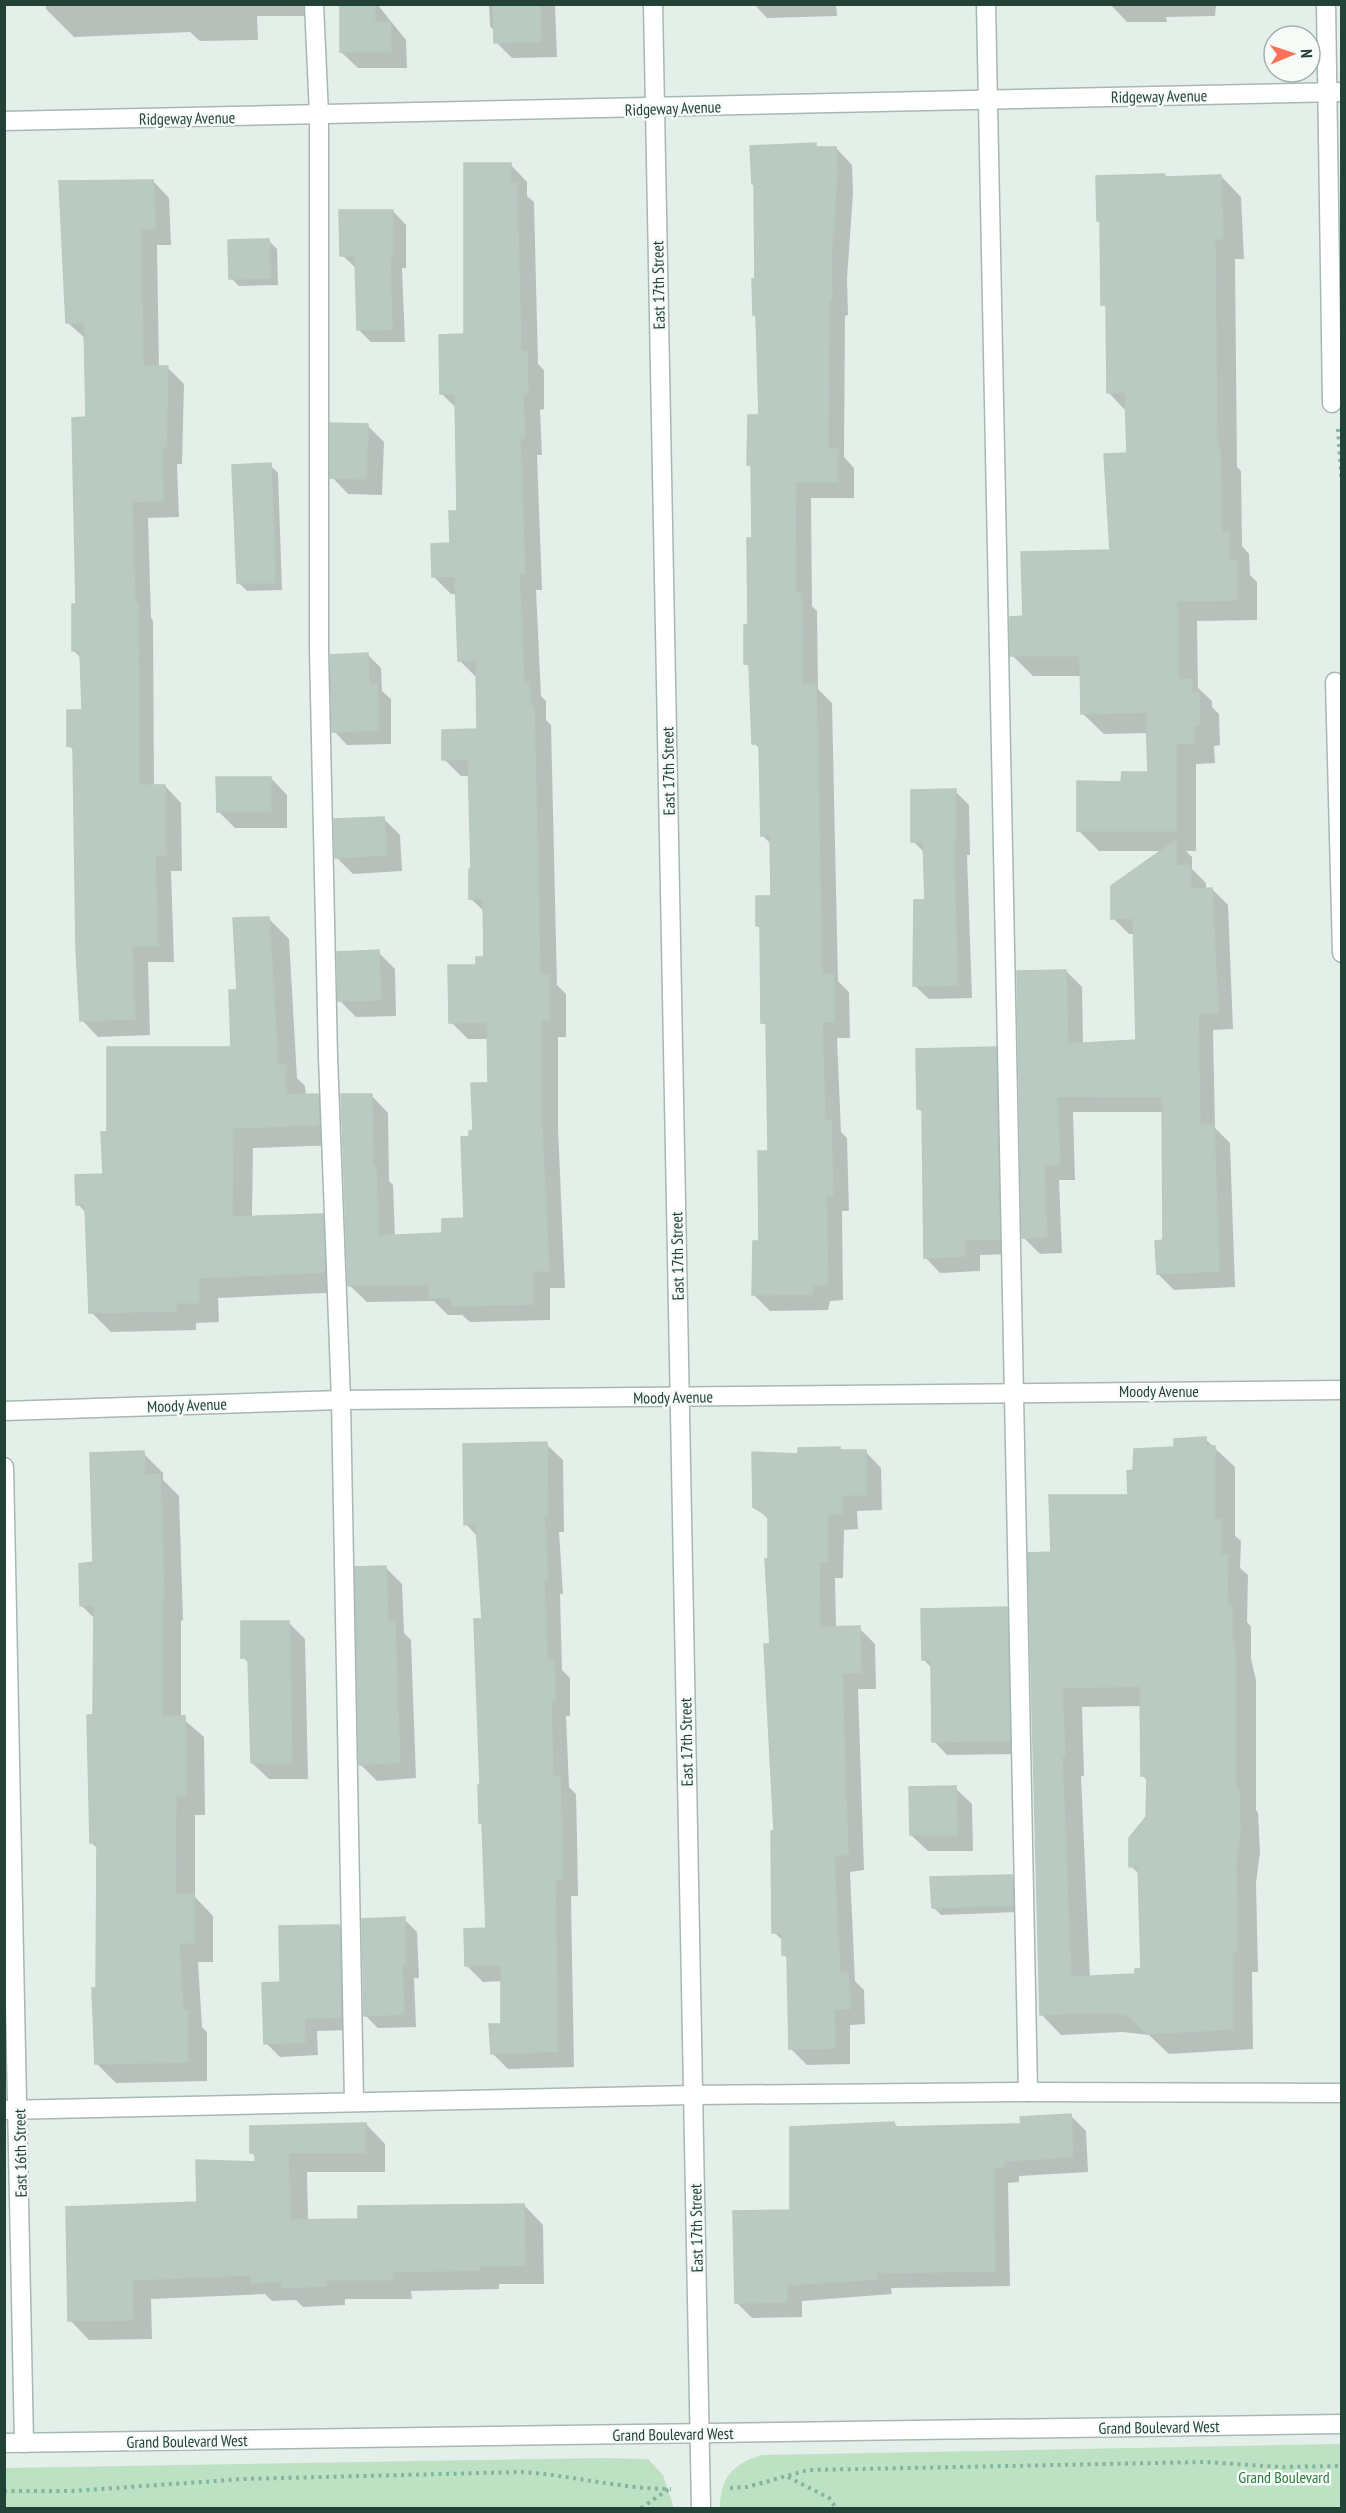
<svg xmlns="http://www.w3.org/2000/svg" width="1346" height="2513" viewBox="0 0 1346 2513" font-family="'PT Sans Narrow',sans-serif">
	<style>
		.green { fill: #bde1c3 }
		.shadow { fill: #0003; fill-rule: evenodd }
		.building { fill: #bacac2; stroke: #b7c9c0; stroke-width: 1.5; fill-rule: evenodd }
		.lines { fill: none; stroke-linecap: round; stroke-linejoin: round }
		.service-casing { stroke: #a7b8b1; stroke-width: 21 }
		.minor-casing { stroke: #a7b8b1; stroke-width: 21 }
		.path { stroke: #84b4a0; stroke-width: 4; stroke-dasharray: 3 4.5; stroke-linecap: butt }
		.service { stroke: #fff; stroke-width: 18 }
		.minor { stroke: #fff; stroke-width: 18 }
		.labels { text-anchor: middle; dominant-baseline: central; stroke-width: 5; stroke-linejoin: round; paint-order: stroke }
		.street-label { font-size: 16px; fill: #234237; stroke: #f6fbf8 }
		.park-label { font-size: 16px; fill: #2a7c42; stroke: #f6fbf8 }
	</style>
	<rect width="100%" height="100%" fill="#e5efea"/>
	<g class="green">
		<path d="M 1341,2444 L 1341,2508 L 720,2508 C 720,2477 733,2464 762,2455 Z"/>
		<path d="M 602,2458 L 648,2459 L 663,2475 L 674,2508 L 5,2508 L 5,2468 Z"/>
	</g>
	<g class="shadow">
		<path d="M 46,4 L 309,4 L 309,16 L 257,16 L 258,40 L 200,41 L 190,32 L 74,37 L 46,9 Z"/>
		<path d="M 341,4 L 377,4 L 406,40 L 407,68 L 358,68 L 341,52 Z"/>
		<path d="M 489,4 L 555,4 L 557,57 L 512,58 L 496,42 L 495,32 L 490,26 Z"/>
		<path d="M 754,4 L 836,4 L 837,16 L 767,18 Z"/>
		<path d="M 1110,4 L 1216,4 L 1215,16 L 1166,17 L 1167,22 L 1127,22 Z"/>
		<path d="M 815,145 L 819,149 L 836,148 L 852,165 L 853,193 L 847,279 L 848,315 L 845,316 L 844,457 L 854,468 L 854,498 L 811,498 L 812,606 L 817,611 L 818,689 L 832,703 L 838,981 L 849,992 L 850,1038 L 837,1038 L 841,1132 L 847,1138 L 849,1211 L 842,1211 L 843,1300 L 830,1301 L 828,1310 L 770,1311 L 754,1295 L 770,1152 L 768,1027 L 762,1022 L 762,930 L 758,926 L 772,898 L 772,845 L 763,836 L 761,750 L 754,743 L 750,668 L 746,663 L 753,539 L 752,467 L 749,464 L 760,416 L 758,318 L 754,315 L 756,186 L 753,183 Z"/>
		<path d="M 510,164 L 527,182 L 527,196 L 534,202 L 538,364 L 544,370 L 544,409 L 540,410 L 542,455 L 537,455 L 542,590 L 536,590 L 541,696 L 546,701 L 546,720 L 551,725 L 557,985 L 566,994 L 566,1037 L 558,1037 L 558,1128 L 565,1288 L 550,1288 L 550,1320 L 470,1322 L 462,1315 L 448,1315 L 434,1301 L 367,1302 L 349,1285 L 371,1095 L 388,1113 L 389,1181 L 393,1185 L 395,1237 L 444,1235 L 465,1220 L 470,1138 L 489,1084 L 488,1039 L 468,1039 L 451,1022 L 478,966 L 485,959 L 485,912 L 470,898 L 472,871 L 470,776 L 461,776 L 444,759 L 479,730 L 478,679 L 460,661 L 457,594 L 451,594 L 434,577 L 452,544 L 459,512 L 457,409 L 441,393 L 465,336 Z"/>
		<path d="M 1221,176 L 1241,197 L 1244,259 L 1235,259 L 1237,467 L 1241,471 L 1242,546 L 1249,554 L 1250,575 L 1257,582 L 1257,620 L 1197,621 L 1198,688 L 1212,701 L 1212,707 L 1219,714 L 1220,745 L 1214,746 L 1215,763 L 1196,764 L 1196,851 L 1186,851 L 1192,857 L 1192,869 L 1206,883 L 1206,890 L 1212,889 L 1228,905 L 1233,1029 L 1213,1030 L 1215,1128 L 1230,1143 L 1235,1287 L 1174,1290 L 1158,1274 L 1165,1242 L 1164,1112 L 1073,1112 L 1075,1180 L 1059,1180 L 1062,1253 L 1040,1254 L 1024,1238 L 1066,971 L 1082,987 L 1083,1044 L 1138,1041 L 1135,934 L 1129,934 L 1113,918 L 1163,851 L 1099,851 L 1079,831 L 1123,783 L 1149,773 L 1148,733 L 1104,734 L 1083,714 L 1082,676 L 1033,676 L 1012,655 L 1024,618 L 1112,552 L 1129,455 L 1127,412 L 1108,392 L 1107,308 L 1103,304 L 1102,223 L 1099,220 L 1097,177 Z"/>
		<path d="M 153,181 L 169,198 L 171,245 L 157,245 L 159,367 L 167,367 L 184,384 L 182,464 L 177,464 L 179,517 L 148,518 L 151,618 L 153,621 L 154,787 L 165,786 L 181,803 L 182,871 L 171,871 L 174,962 L 148,962 L 150,1035 L 98,1037 L 82,1020 L 75,751 L 69,746 L 84,711 L 82,659 L 73,650 L 87,419 L 86,339 L 68,323 Z"/>
		<path d="M 393,211 L 406,225 L 406,268 L 402,268 L 405,342 L 371,342 L 358,329 L 357,269 L 342,255 Z"/>
		<path d="M 269,241 L 277,249 L 278,285 L 239,286 L 231,278 Z"/>
		<path d="M 367,425 L 384,442 L 382,495 L 348,494 L 332,477 Z"/>
		<path d="M 270,465 L 278,473 L 282,590 L 247,591 L 239,583 Z"/>
		<path d="M 367,654 L 381,668 L 382,691 L 391,699 L 391,744 L 347,745 L 334,731 Z"/>
		<path d="M 271,778 L 287,795 L 287,828 L 235,828 L 218,811 Z"/>
		<path d="M 955,791 L 969,805 L 970,855 L 967,855 L 972,998 L 929,999 L 914,985 L 926,902 L 925,853 L 913,841 Z"/>
		<path d="M 383,818 L 400,835 L 402,871 L 353,874 L 336,857 Z"/>
		<path d="M 268,918 L 289,939 L 297,1078 L 305,1086 L 306,1096 L 318,1096 L 338,1116 L 339,1145 L 253,1148 L 252,1218 L 322,1215 L 342,1236 L 345,1292 L 218,1298 L 219,1322 L 196,1323 L 196,1330 L 111,1332 L 91,1312 L 87,1214 L 78,1204 L 105,1176 L 109,1134 L 232,1048 L 239,991 Z"/>
		<path d="M 378,952 L 395,969 L 396,1016 L 356,1017 L 340,1001 Z"/>
		<path d="M 995,1048 L 1010,1063 L 1014,1254 L 980,1255 L 980,1271 L 940,1273 L 925,1257 L 924,1114 L 919,1109 Z"/>
		<path d="M 1205,1439 L 1235,1467 L 1235,1536 L 1241,1541 L 1240,1568 L 1248,1575 L 1247,1622 L 1251,1627 L 1251,1659 L 1256,1680 L 1256,1810 L 1258,1813 L 1260,1852 L 1256,1883 L 1258,1972 L 1252,1972 L 1253,2049 L 1169,2054 L 1149,2035 L 1123,2032 L 1061,2035 L 1041,2014 L 1052,1554 L 1129,1496 L 1135,1472 L 1176,1449 ZM 1142,1706 L 1142,1775 L 1148,1781 L 1147,1818 L 1131,1866 L 1140,1875 L 1143,1970 L 1136,1976 L 1090,1978 L 1081,1776 L 1084,1776 L 1082,1707 Z"/>
		<path d="M 546,1444 L 563,1460 L 564,1532 L 559,1532 L 563,1594 L 560,1594 L 562,1670 L 570,1678 L 570,1716 L 566,1716 L 569,1787 L 576,1794 L 577,1837 L 578,1896 L 571,1896 L 574,2067 L 508,2069 L 492,2053 L 503,2025 L 502,1981 L 483,1982 L 466,1965 L 488,1930 L 484,1826 L 481,1823 L 483,1620 L 478,1537 L 466,1524 Z"/>
		<path d="M 865,1451 L 881,1468 L 882,1510 L 857,1511 L 858,1529 L 844,1530 L 843,1578 L 835,1578 L 836,1628 L 859,1628 L 875,1644 L 876,1689 L 858,1689 L 864,1870 L 850,1872 L 855,1981 L 864,1990 L 865,2024 L 850,2025 L 850,2064 L 807,2065 L 791,2049 L 789,1960 L 784,1955 L 784,1942 L 774,1932 L 776,1832 L 770,1521 L 755,1506 L 799,1456 Z"/>
		<path d="M 143,1453 L 163,1473 L 163,1480 L 179,1496 L 183,1620 L 181,1621 L 181,1717 L 204,1737 L 205,1815 L 195,1815 L 195,1897 L 213,1916 L 213,1962 L 198,1962 L 202,2027 L 207,2032 L 207,2081 L 116,2083 L 96,2063 L 98,1849 L 91,1842 L 95,1619 L 81,1605 L 95,1564 Z"/>
		<path d="M 385,1567 L 402,1584 L 404,1633 L 411,1640 L 416,1778 L 377,1781 L 360,1764 Z"/>
		<path d="M 1006,1609 L 1020,1622 L 1022,1754 L 947,1755 L 934,1741 L 932,1668 L 924,1660 Z"/>
		<path d="M 288,1622 L 305,1639 L 308,1779 L 269,1779 L 252,1763 L 250,1664 L 243,1657 Z"/>
		<path d="M 955,1788 L 972,1804 L 973,1851 L 928,1851 L 911,1835 Z"/>
		<path d="M 1012,1876 L 1020,1884 L 1020,1912 L 941,1915 L 933,1907 Z"/>
		<path d="M 404,1919 L 417,1932 L 419,1978 L 414,1978 L 416,2027 L 378,2028 L 365,2015 Z"/>
		<path d="M 339,1927 L 353,1941 L 354,2030 L 317,2031 L 318,2055 L 280,2057 L 266,2043 L 282,1984 Z"/>
		<path d="M 1070,2115 L 1086,2131 L 1088,2172 L 1019,2176 L 1019,2182 L 1008,2183 L 1010,2286 L 891,2288 L 892,2294 L 802,2301 L 802,2317 L 752,2318 L 736,2302 L 792,2212 L 894,2123 L 899,2128 L 1022,2126 Z"/>
		<path d="M 366,2124 L 385,2144 L 385,2172 L 307,2172 L 308,2221 L 360,2221 L 524,2205 L 543,2225 L 544,2284 L 499,2284 L 499,2289 L 411,2291 L 412,2299 L 345,2299 L 345,2305 L 303,2307 L 296,2300 L 272,2301 L 265,2294 L 151,2299 L 152,2339 L 89,2340 L 70,2320 L 199,2203 L 256,2163 L 256,2157 L 252,2153 Z"/>
	</g>
	<g class="building">
		<path d="M 340,4 L 375,4 L 375,22 L 390,22 L 391,52 L 340,52 Z"/>
		<path d="M 493,4 L 540,4 L 541,41 L 494,43 Z"/>
		<path d="M 816,143 L 816,147 L 836,147 L 837,175 L 831,261 L 832,299 L 829,300 L 828,449 L 838,449 L 838,482 L 795,482 L 796,593 L 801,593 L 802,685 L 816,685 L 822,975 L 834,974 L 834,1022 L 822,1022 L 825,1120 L 831,1120 L 833,1195 L 826,1195 L 828,1284 L 814,1285 L 812,1294 L 752,1295 L 753,1241 L 759,1241 L 758,1151 L 768,1151 L 766,1023 L 761,1023 L 760,926 L 756,926 L 756,896 L 771,896 L 770,836 L 761,836 L 759,744 L 752,744 L 749,664 L 744,664 L 744,625 L 748,624 L 747,538 L 752,538 L 751,465 L 747,465 L 748,415 L 759,415 L 756,315 L 753,315 L 752,279 L 755,279 L 754,184 L 752,184 L 750,146 Z"/>
		<path d="M 464,163 L 511,163 L 511,183 L 517,183 L 521,351 L 527,351 L 528,393 L 523,393 L 525,438 L 520,439 L 525,573 L 519,573 L 524,682 L 529,682 L 530,706 L 534,706 L 540,975 L 549,975 L 550,1020 L 541,1020 L 541,1109 L 549,1271 L 533,1271 L 534,1304 L 451,1306 L 451,1298 L 429,1298 L 429,1284 L 348,1286 L 341,1094 L 372,1094 L 373,1166 L 376,1166 L 378,1236 L 442,1233 L 442,1219 L 464,1218 L 461,1137 L 469,1137 L 469,1131 L 473,1130 L 471,1083 L 488,1083 L 487,1022 L 449,1023 L 448,965 L 476,965 L 476,957 L 484,957 L 483,899 L 469,899 L 469,869 L 471,869 L 468,759 L 442,760 L 442,730 L 477,729 L 476,660 L 458,661 L 455,576 L 432,577 L 431,544 L 450,543 L 449,511 L 457,511 L 455,394 L 440,394 L 439,335 L 464,334 Z"/>
		<path d="M 1164,174 L 1166,177 L 1221,175 L 1223,239 L 1215,239 L 1217,448 L 1220,448 L 1222,532 L 1229,532 L 1230,560 L 1237,560 L 1237,600 L 1177,601 L 1178,680 L 1192,679 L 1191,693 L 1199,692 L 1200,725 L 1194,726 L 1194,743 L 1176,744 L 1176,831 L 1077,831 L 1077,781 L 1121,782 L 1122,772 L 1148,772 L 1146,712 L 1081,714 L 1080,656 L 1010,656 L 1010,617 L 1023,616 L 1021,552 L 1110,550 L 1104,454 L 1127,453 L 1125,392 L 1107,393 L 1106,305 L 1101,305 L 1100,221 L 1097,221 L 1096,176 Z"/>
		<path d="M 153,180 L 155,229 L 141,229 L 143,366 L 168,366 L 166,448 L 161,448 L 163,501 L 132,502 L 135,603 L 138,603 L 139,785 L 165,785 L 166,855 L 155,855 L 158,946 L 132,946 L 135,1019 L 80,1021 L 76,948 L 73,747 L 67,746 L 67,710 L 82,710 L 80,651 L 72,651 L 72,604 L 76,604 L 72,418 L 86,417 L 84,323 L 66,323 L 59,181 Z"/>
		<path d="M 339,210 L 393,210 L 393,256 L 390,256 L 392,329 L 357,330 L 355,256 L 340,256 Z"/>
		<path d="M 269,239 L 271,278 L 229,279 L 228,240 Z"/>
		<path d="M 330,423 L 368,424 L 366,479 L 330,478 Z"/>
		<path d="M 271,463 L 275,583 L 237,583 L 232,465 Z"/>
		<path d="M 368,653 L 369,684 L 377,684 L 378,730 L 332,732 L 330,655 Z"/>
		<path d="M 216,777 L 271,777 L 271,812 L 217,812 Z"/>
		<path d="M 956,789 L 956,841 L 953,841 L 958,985 L 913,986 L 914,900 L 925,900 L 923,842 L 911,842 L 911,790 Z"/>
		<path d="M 384,817 L 386,855 L 335,858 L 334,819 Z"/>
		<path d="M 1176,840 L 1176,866 L 1190,865 L 1191,889 L 1212,888 L 1218,1013 L 1198,1014 L 1200,1125 L 1214,1125 L 1219,1271 L 1157,1274 L 1155,1241 L 1163,1240 L 1162,1097 L 1057,1096 L 1060,1164 L 1044,1165 L 1047,1237 L 1022,1238 L 1017,971 L 1066,970 L 1068,1044 L 1136,1040 L 1133,918 L 1111,919 L 1111,886 Z"/>
		<path d="M 269,917 L 278,1065 L 286,1065 L 286,1095 L 318,1094 L 319,1125 L 233,1128 L 232,1217 L 323,1214 L 325,1272 L 199,1278 L 199,1303 L 176,1303 L 176,1311 L 89,1313 L 85,1205 L 76,1205 L 75,1175 L 103,1174 L 101,1132 L 107,1132 L 107,1047 L 231,1047 L 229,990 L 237,990 L 233,918 Z"/>
		<path d="M 379,950 L 381,1000 L 338,1001 L 337,952 Z"/>
		<path d="M 996,1047 L 1000,1239 L 965,1240 L 965,1256 L 924,1258 L 922,1109 L 917,1109 L 916,1049 Z"/>
		<path d="M 1206,1437 L 1206,1446 L 1215,1446 L 1215,1520 L 1221,1519 L 1221,1554 L 1228,1554 L 1227,1605 L 1232,1605 L 1232,1638 L 1236,1659 L 1236,1788 L 1239,1791 L 1240,1831 L 1236,1862 L 1238,1952 L 1233,1952 L 1233,2029 L 1147,2034 L 1127,2015 L 1102,2012 L 1040,2015 L 1028,1553 L 1051,1552 L 1049,1495 L 1128,1495 L 1127,1471 L 1133,1470 L 1134,1449 L 1174,1447 L 1174,1439 ZM 1140,1686 L 1141,1776 L 1147,1776 L 1146,1817 L 1129,1838 L 1129,1867 L 1138,1866 L 1141,1969 L 1135,1969 L 1135,1974 L 1071,1977 L 1062,1757 L 1065,1756 L 1062,1688 Z"/>
		<path d="M 547,1442 L 548,1516 L 544,1516 L 548,1579 L 544,1579 L 547,1660 L 554,1660 L 555,1701 L 551,1701 L 553,1776 L 560,1776 L 561,1820 L 562,1880 L 555,1880 L 558,2051 L 491,2054 L 489,2024 L 501,2024 L 501,1965 L 465,1966 L 464,1929 L 486,1928 L 482,1823 L 479,1823 L 478,1785 L 480,1785 L 474,1619 L 482,1619 L 476,1524 L 464,1525 L 463,1444 Z"/>
		<path d="M 840,1447 L 840,1450 L 866,1450 L 866,1495 L 842,1495 L 842,1514 L 828,1514 L 828,1562 L 819,1562 L 820,1627 L 860,1626 L 861,1673 L 842,1673 L 848,1854 L 834,1856 L 840,1973 L 848,1973 L 850,2009 L 834,2009 L 835,2048 L 789,2049 L 787,1955 L 782,1955 L 782,1933 L 772,1933 L 771,1831 L 774,1831 L 764,1644 L 770,1644 L 765,1559 L 768,1559 L 768,1516 L 753,1507 L 752,1452 L 798,1454 L 798,1448 Z"/>
		<path d="M 144,1451 L 145,1475 L 160,1474 L 164,1601 L 162,1601 L 162,1716 L 185,1716 L 186,1796 L 176,1796 L 175,1895 L 194,1894 L 194,1943 L 179,1943 L 183,2011 L 188,2011 L 188,2062 L 95,2064 L 92,1988 L 96,1988 L 97,1843 L 90,1843 L 87,1715 L 93,1715 L 94,1605 L 80,1606 L 79,1564 L 93,1562 L 90,1453 Z"/>
		<path d="M 386,1566 L 388,1622 L 395,1622 L 400,1762 L 359,1765 L 355,1567 Z"/>
		<path d="M 1007,1607 L 1010,1741 L 932,1742 L 931,1660 L 922,1660 L 921,1609 Z"/>
		<path d="M 241,1621 L 289,1621 L 292,1763 L 251,1763 L 248,1658 L 241,1658 Z"/>
		<path d="M 956,1786 L 957,1835 L 910,1835 L 909,1787 Z"/>
		<path d="M 1012,1875 L 1013,1905 L 932,1908 L 930,1877 Z"/>
		<path d="M 405,1917 L 406,1965 L 402,1965 L 404,2014 L 364,2016 L 362,1919 Z"/>
		<path d="M 339,1925 L 341,2017 L 304,2018 L 305,2042 L 264,2044 L 262,1983 L 280,1982 L 279,1926 Z"/>
		<path d="M 1071,2114 L 1073,2157 L 1004,2161 L 1004,2167 L 993,2168 L 995,2271 L 876,2273 L 877,2279 L 787,2285 L 787,2302 L 735,2303 L 733,2211 L 790,2210 L 790,2127 L 894,2122 L 895,2127 L 1021,2124 L 1020,2117 Z"/>
		<path d="M 366,2123 L 366,2153 L 288,2153 L 290,2220 L 358,2219 L 358,2206 L 524,2204 L 525,2265 L 480,2266 L 480,2270 L 393,2272 L 393,2280 L 326,2280 L 326,2286 L 282,2288 L 282,2281 L 251,2283 L 251,2275 L 132,2280 L 133,2320 L 68,2321 L 66,2207 L 197,2202 L 196,2160 L 255,2162 L 255,2153 L 250,2153 L 250,2126 Z"/>
	</g>
	<g class="lines">
		<defs>
			<g id="service">
				<path d="M 314,4 L 319,115 L 319,650 L 328,1057 L 341,1400 L 354,2101"/>
				<path d="M 986,4 L 1028,2092"/>
				<path d="M 4,2110 L 693,2095 L 1028,2092 L 1342,2093"/>
			</g>
			<g id="minor">
				<path d="M 653,4 L 701,2508"/>
				<path d="M 1326,4 L 1332,403"/>
				<path d="M 4,121 L 1342,92"/>
				<path d="M 1335,682 L 1342,953"/>
				<path d="M 4,1411 L 341,1400 L 1342,1390"/>
				<path d="M 4,1467 L 24,2443"/>
				<path d="M 4,2443 L 1342,2424"/>
			</g>
		</defs>
		<use href="#service" class="service-casing"/>
		<use href="#minor" class="minor-casing"/>
		<g class="path">
			<path d="M 1338,429 L 1342,486"/>
			<path d="M 788,2477 L 829,2498 L 836,2508"/>
			<path d="M 730,2488 L 747,2487 L 808,2470 L 1205,2462 L 1280,2467 L 1342,2466"/>
			<path d="M 4,2491 L 72,2491 L 244,2479 L 521,2472 C 571,2475 621,2489 671,2489"/>
			<path d="M 641,2508 L 669,2489"/>
		</g>
		<use href="#service" class="service"/>
		<use href="#minor" class="minor"/>
	</g>
	<g class="labels">
		<g class="street-label">
			<text transform="translate(1159 96) rotate(-1)">Ridgeway Avenue</text>
			<text transform="translate(673 108) rotate(-2)">Ridgeway Avenue</text>
			<text transform="translate(187 118) rotate(-1)">Ridgeway Avenue</text>
			<text transform="translate(658 285) rotate(-91)">East 17th Street</text>
			<text transform="translate(668 771) rotate(-91)">East 17th Street</text>
			<text transform="translate(677 1256) rotate(-91)">East 17th Street</text>
			<text x="1159" y="1391">Moody Avenue</text>
			<text transform="translate(673 1397) rotate(-1)">Moody Avenue</text>
			<text transform="translate(187 1405) rotate(-2)">Moody Avenue</text>
			<text transform="translate(686 1742) rotate(-91)">East 17th Street</text>
			<text transform="translate(20 2153) rotate(-91)">East 16th Street</text>
			<text transform="translate(696 2228) rotate(-91)">East 17th Street</text>
			<text transform="translate(1159 2427) rotate(-1)">Grand Boulevard West</text>
			<text transform="translate(673 2434) rotate(-1)">Grand Boulevard West</text>
			<text transform="translate(187 2441) rotate(-1)">Grand Boulevard West</text>
		</g>
		<g class="park-label">
			<text x="1284" y="2477">Grand Boulevard</text>
		</g>
	</g>
	<rect width="1346" height="2513" fill="none" stroke="#234237" stroke-width="12"/>
	<g transform="translate(1292 54) rotate(88)"><circle r="28" fill="#f6fbf8" stroke="#a2b1ab" stroke-width="1.5"/>
	<path d="M0-4.5L10 22L0 15L-10 22Z" fill="#f97159"/>
	<text y="-9" font-size="16" font-weight="bold" text-anchor="middle" fill="#234237">N</text>
	</g>
</svg>
